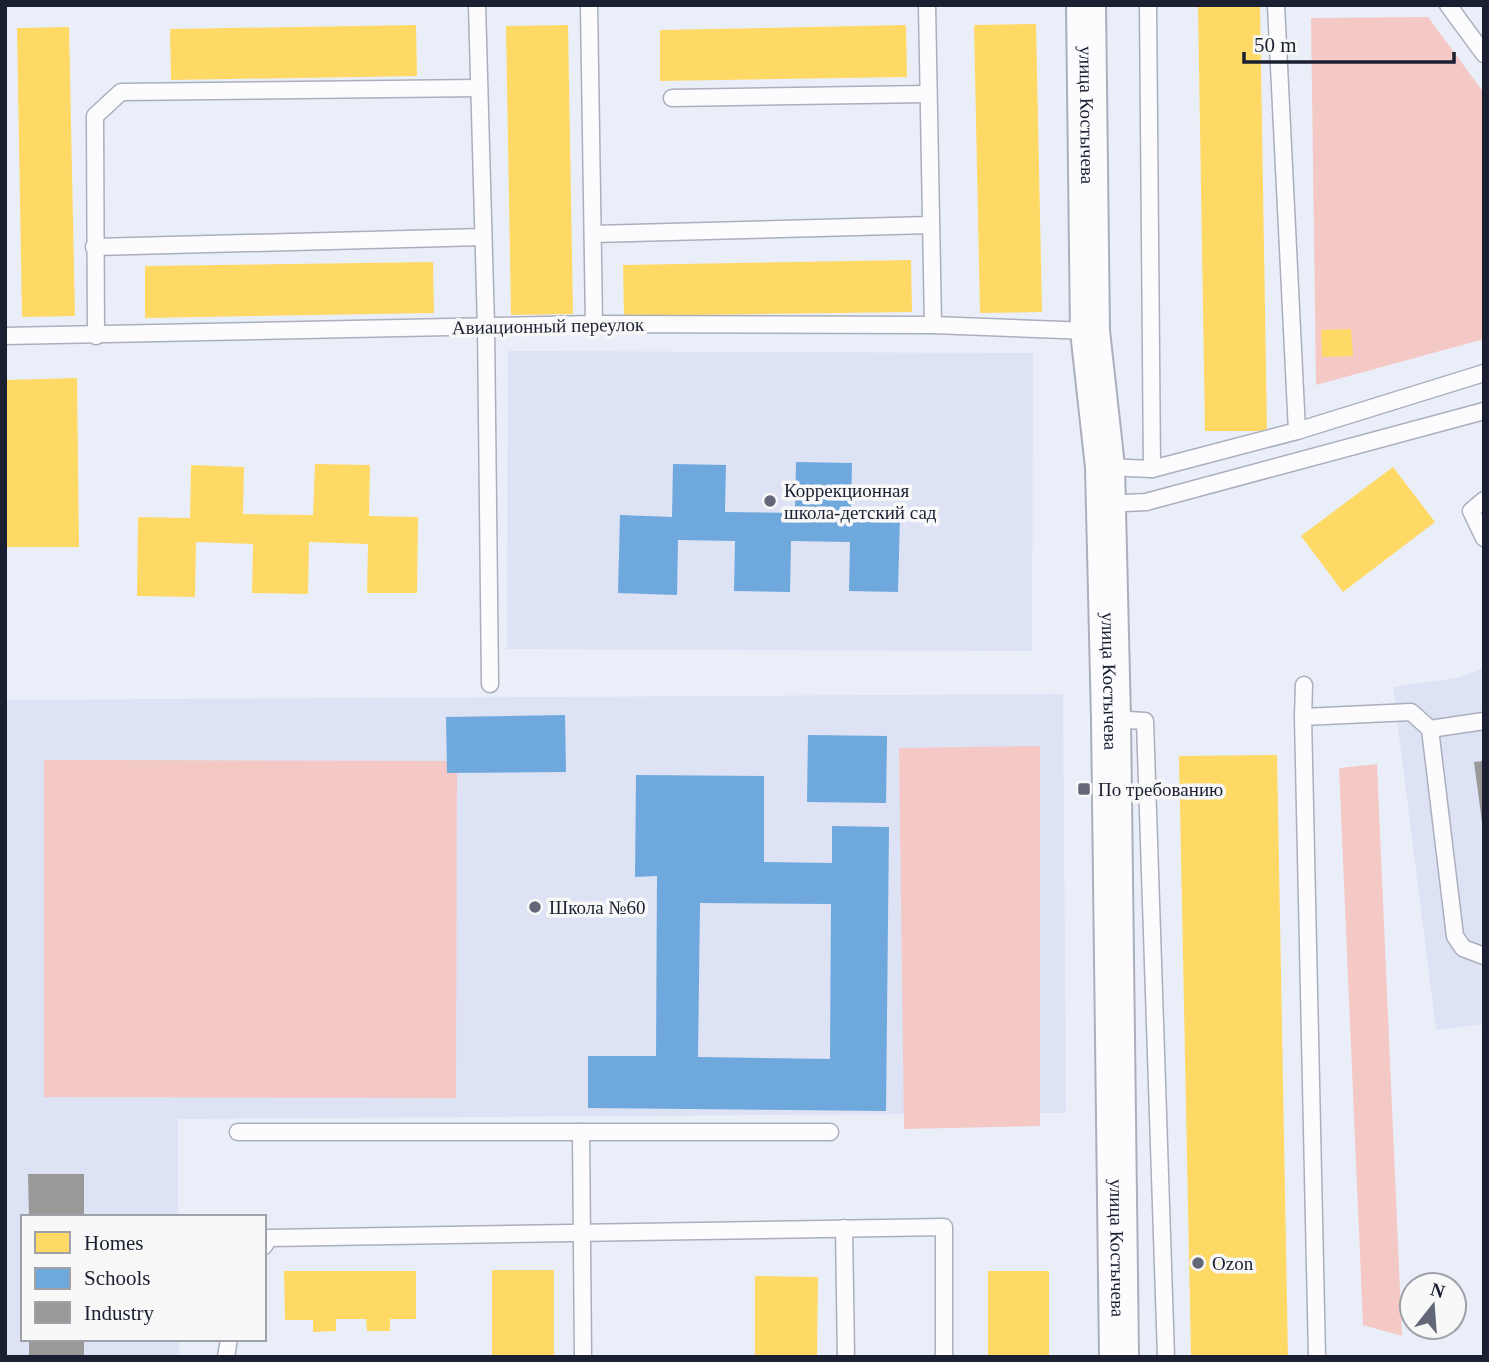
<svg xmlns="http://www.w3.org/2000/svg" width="1489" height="1362" viewBox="0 0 1489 1362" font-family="Georgia,serif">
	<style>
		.built { fill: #dde2f4 }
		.green { fill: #f4c9c5 }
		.homes { fill: #ffd966 }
		.schools { fill: #6fa8dc; fill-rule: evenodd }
		.industry { fill: #999 }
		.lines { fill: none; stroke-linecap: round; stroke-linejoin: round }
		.lane-casing { stroke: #abafbd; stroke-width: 19 }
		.secondary-casing { stroke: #abafbd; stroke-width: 42 }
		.lane { stroke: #fcfcfe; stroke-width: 16 }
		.secondary { stroke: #fcfcfe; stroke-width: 38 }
		.poi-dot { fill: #636777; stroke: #f8f8f8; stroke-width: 2.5 }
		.labels { text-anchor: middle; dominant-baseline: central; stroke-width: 7; stroke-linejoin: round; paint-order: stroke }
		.street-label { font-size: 19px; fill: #1a1f31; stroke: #f8f8f8 }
		.poi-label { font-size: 19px; fill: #1a1f31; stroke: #f8f8f8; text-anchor: start }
	</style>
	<rect width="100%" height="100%" fill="#eaeef9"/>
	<g class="built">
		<path d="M 508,351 L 1033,353 L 1032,651 L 507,649 Z"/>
		<path d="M 1484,668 L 1484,1024 L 1436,1030 L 1393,687 L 1457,678 Z"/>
		<path d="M 1063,694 L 1066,1113 L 178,1119 L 178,1217 L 23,1217 L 23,1339 L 179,1339 L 179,1357 L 5,1357 L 5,700 Z"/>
	</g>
	<g class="green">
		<path d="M 1428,17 L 1484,93 L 1484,339 L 1316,385 L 1311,18 Z"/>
		<path d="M 1040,746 L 1040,1126 L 904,1129 L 899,748 Z"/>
		<path d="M 44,760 L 457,761 L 456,1098 L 44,1097 Z"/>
		<path d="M 1377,764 L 1402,1336 L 1363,1325 L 1339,768 Z"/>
	</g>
	<g class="homes">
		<path d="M 1198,5 L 1260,6 L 1267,431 L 1205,431 Z"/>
		<path d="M 1036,24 L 1042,312 L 980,313 L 974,25 Z"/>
		<path d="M 416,25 L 417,76 L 171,80 L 170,29 Z"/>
		<path d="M 568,25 L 573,314 L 511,315 L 506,26 Z"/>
		<path d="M 906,25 L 907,77 L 660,81 L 660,30 Z"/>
		<path d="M 69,27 L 75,316 L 22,317 L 17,28 Z"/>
		<path d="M 911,260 L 912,312 L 624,316 L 623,265 Z"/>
		<path d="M 433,262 L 434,313 L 145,318 L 145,266 Z"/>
		<path d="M 1351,329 L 1353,356 L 1322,357 L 1321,330 Z"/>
		<path d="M 77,378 L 79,547 L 5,547 L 5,380 Z"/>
		<path d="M 315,464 L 370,465 L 369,516 L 418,517 L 417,593 L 367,593 L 368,544 L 309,542 L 308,594 L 252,593 L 253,544 L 196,542 L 195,597 L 137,596 L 138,517 L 190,518 L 191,465 L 244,467 L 243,514 L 313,515 Z"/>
		<path d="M 1393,467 L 1435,522 L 1343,592 L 1301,536 Z"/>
		<path d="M 1277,755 L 1288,1357 L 1191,1357 L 1179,756 Z"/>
		<rect x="492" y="1270" width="62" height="87"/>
		<path d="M 284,1271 L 416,1271 L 416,1319 L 390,1319 L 390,1331 L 367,1331 L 366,1319 L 336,1319 L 336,1331 L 313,1332 L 313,1320 L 285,1320 Z"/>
		<rect x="988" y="1271" width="61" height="86"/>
		<path d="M 755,1276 L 818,1277 L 817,1357 L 755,1357 Z"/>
	</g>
	<g class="schools">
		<path d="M 796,462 L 852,463 L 851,514 L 900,515 L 898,592 L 849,591 L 850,542 L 791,541 L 790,592 L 734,591 L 735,541 L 678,540 L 677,595 L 618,593 L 620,515 L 672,517 L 673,464 L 726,465 L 725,512 L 795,513 Z"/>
		<path d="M 565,715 L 566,772 L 447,773 L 446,717 Z"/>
		<path d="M 808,735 L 887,736 L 886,803 L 807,802 Z"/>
		<path d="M 636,775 L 764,776 L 764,862 L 832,863 L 832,826 L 889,827 L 886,1111 L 588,1108 L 588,1056 L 656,1056 L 657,876 L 635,877 ZM 700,903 L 831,904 L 830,1059 L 698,1057 Z"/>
	</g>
	<g class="industry">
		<path d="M 1484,761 L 1484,822 L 1482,822 L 1474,762 Z"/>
		<path d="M 28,1174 L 84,1174 L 84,1217 L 29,1217 Z"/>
		<rect x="29" y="1339" width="55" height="18"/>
	</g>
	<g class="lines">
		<defs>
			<g id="lane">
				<path d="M 477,5 L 486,326 L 490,684"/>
				<path d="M 589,5 L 594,324"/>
				<path d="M 927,5 L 933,325"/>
				<path d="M 1148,5 L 1152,469"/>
				<path d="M 1448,5 L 1484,54"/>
				<path d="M 672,98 L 927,94"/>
				<path d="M 593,234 L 930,225"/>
				<path d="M 94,247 L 483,237"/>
				<path d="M 5,336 L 594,324 L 933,325 L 1090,331"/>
				<path d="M 96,336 L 95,116 L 121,92 L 479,88"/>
				<path d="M 1297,431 L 1484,373"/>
				<path d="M 1105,467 L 1152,469 L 1297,431 L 1276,5"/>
				<path d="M 1484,500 L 1471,511 L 1484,538"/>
				<path d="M 1105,504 L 1146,502 L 1484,411"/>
				<path d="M 1303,717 L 1304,685"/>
				<path d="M 1111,719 L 1145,721 L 1166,1357"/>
				<path d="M 1430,729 L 1455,936 L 1463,948 L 1484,956"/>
				<path d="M 238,1132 L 830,1132"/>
				<path d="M 581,1132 L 583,1357"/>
				<path d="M 844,1228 L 846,1357"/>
				<path d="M 264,1246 L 269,1238 L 944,1227 L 944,1357"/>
				<path d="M 226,1357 L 229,1339"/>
				<path d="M 1317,1357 L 1303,717 L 1411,712 L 1430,729 L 1484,721"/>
			</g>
			<g id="secondary">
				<path id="s1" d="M 1086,5 L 1090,331 L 1105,467 L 1111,719 L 1119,1357"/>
			</g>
		</defs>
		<use href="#lane" class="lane-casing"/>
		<use href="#secondary" class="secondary-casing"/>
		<use href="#lane" class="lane"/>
		<use href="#secondary" class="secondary"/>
	</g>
	<g class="poi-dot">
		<circle cx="770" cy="501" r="7"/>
		<rect x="1077" y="782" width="14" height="14" rx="3.5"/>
		<circle cx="535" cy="907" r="7"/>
		<circle cx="1198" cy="1263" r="7"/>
	</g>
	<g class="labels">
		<g class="street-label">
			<text stroke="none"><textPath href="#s1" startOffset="110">улица Костычева</textPath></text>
			<text transform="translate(548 326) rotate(-1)">Авиационный переулок</text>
			<text stroke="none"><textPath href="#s1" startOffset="677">улица Костычева</textPath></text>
			<text stroke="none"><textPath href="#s1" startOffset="1244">улица Костычева</textPath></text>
		</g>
		<g class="poi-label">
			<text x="784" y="490">Коррекционная<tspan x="784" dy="22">школа-детский сад</tspan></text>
			<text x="1098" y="789">По требованию</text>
			<text x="549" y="907">Школа №60</text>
			<text x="1212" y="1263">Ozon</text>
		</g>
	</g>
	<rect width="1489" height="1362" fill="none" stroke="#1a1f31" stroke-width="14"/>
	<rect x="21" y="1215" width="245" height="126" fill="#f8f8f8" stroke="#9fa1a8" stroke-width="2"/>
	<rect x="35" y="1232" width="35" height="21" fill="#ffd966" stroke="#9fa1a8" stroke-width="2"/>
	<text x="84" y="1250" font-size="21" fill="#1a1f31">Homes</text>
	<rect x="35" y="1268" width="35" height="21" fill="#6fa8dc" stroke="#9fa1a8" stroke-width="2"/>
	<text x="84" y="1285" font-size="21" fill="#1a1f31">Schools</text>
	<rect x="35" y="1302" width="35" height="21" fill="#999999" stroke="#9fa1a8" stroke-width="2"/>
	<text x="84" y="1320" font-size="21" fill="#1a1f31">Industry</text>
	<g transform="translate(1433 1306) rotate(17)"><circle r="33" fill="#f8f8f8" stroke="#9fa1a8" stroke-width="2"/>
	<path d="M0-5L12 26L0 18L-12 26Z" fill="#636777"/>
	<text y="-10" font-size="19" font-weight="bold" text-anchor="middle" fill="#1a1f31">N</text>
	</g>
	<path d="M1244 52v10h210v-10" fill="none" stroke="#1a1f31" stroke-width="3.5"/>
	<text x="1254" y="52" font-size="21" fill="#1a1f31" stroke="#f8f8f8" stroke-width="5" paint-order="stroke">50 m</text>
</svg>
